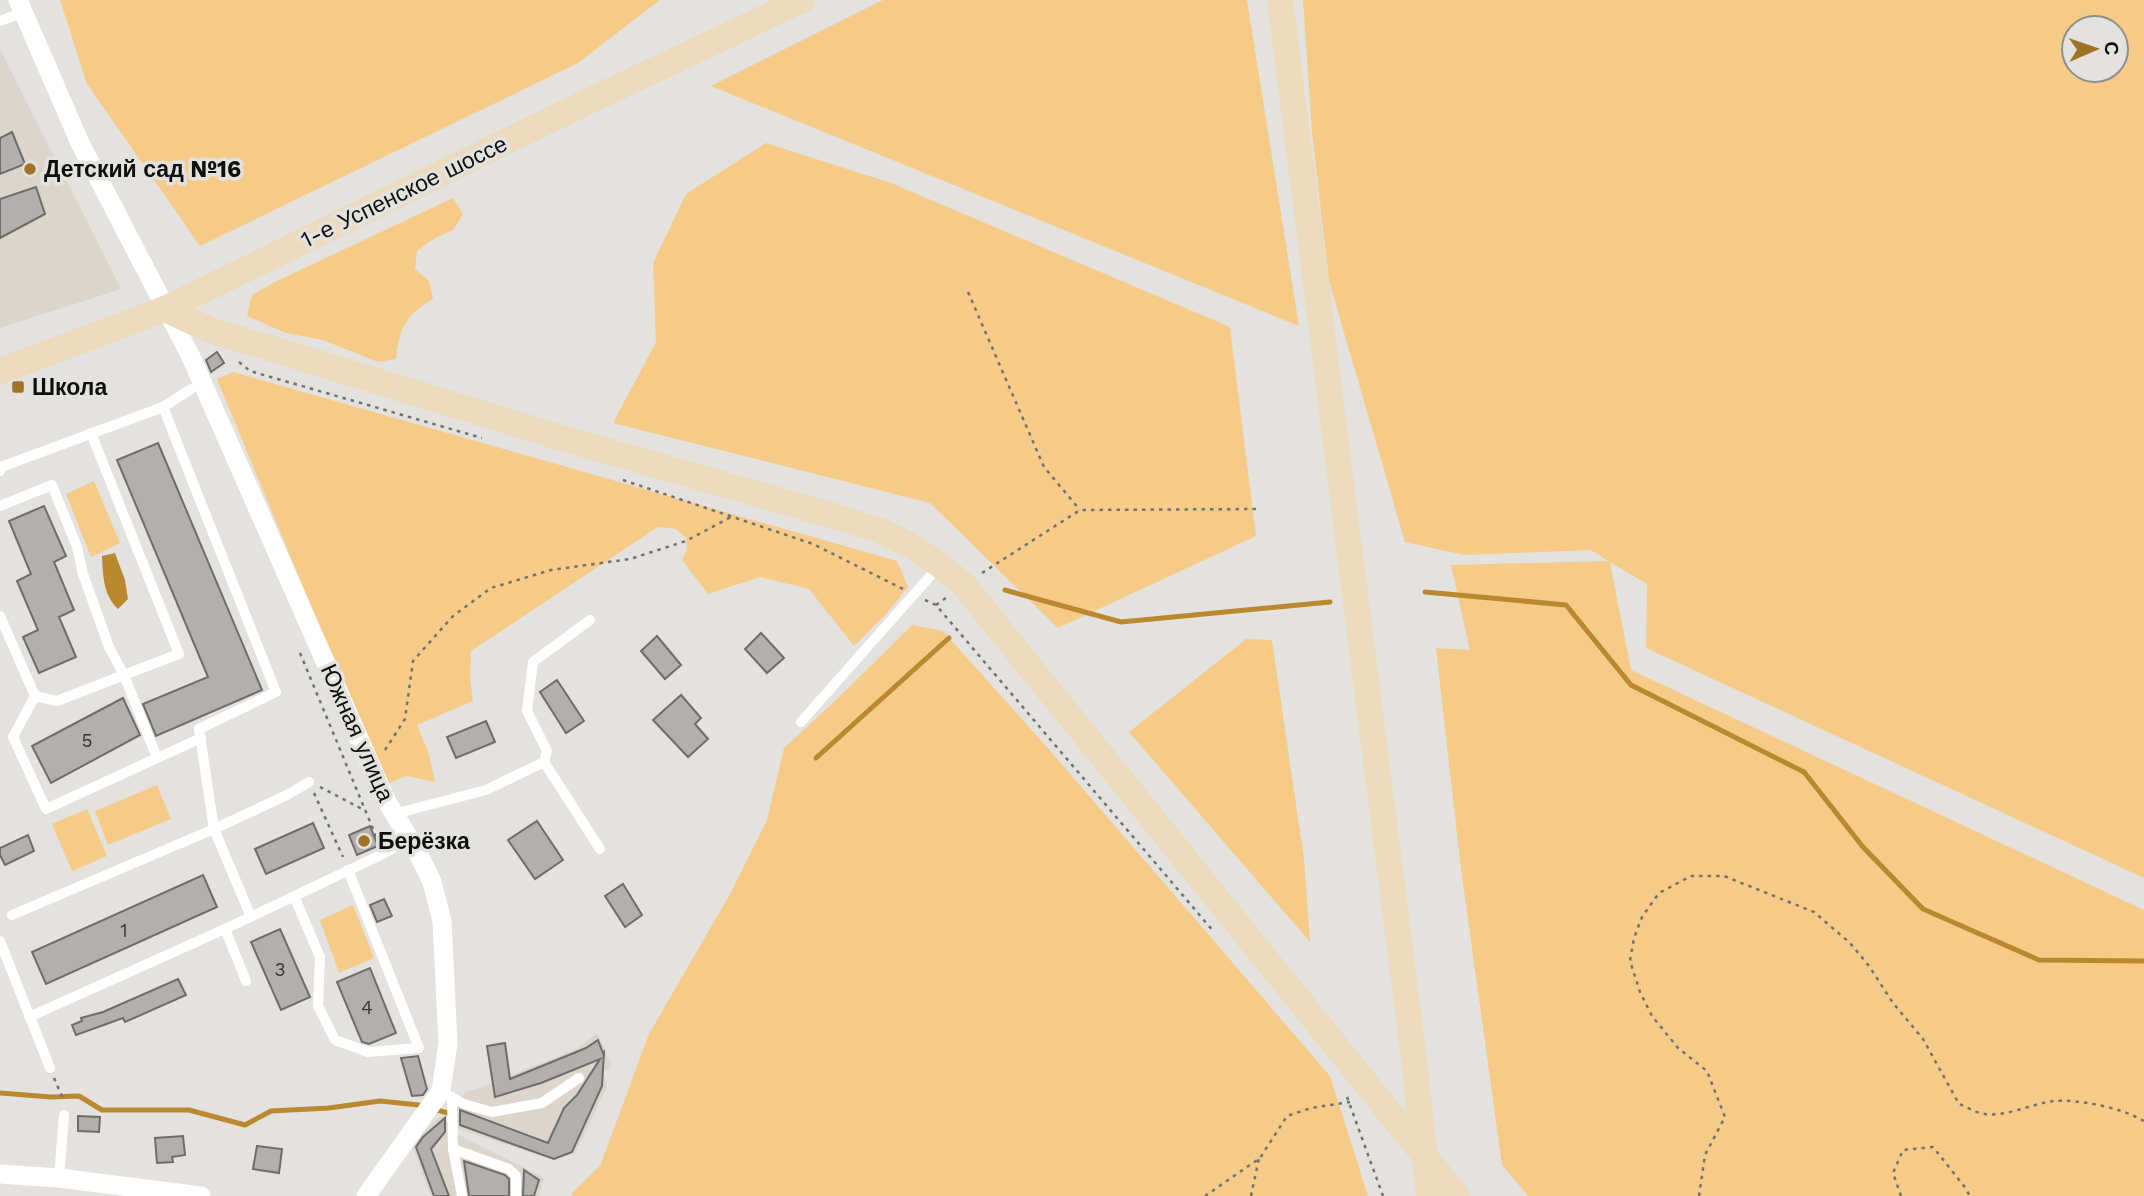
<svg xmlns="http://www.w3.org/2000/svg" width="2144" height="1196" viewBox="0 0 2144 1196" font-family="'Work Sans',sans-serif">
	<style>
		.built { fill: #dbd5cc }
		.green { fill: #f6cb88; fill-rule: evenodd }
		.water { fill: #ba882e }
		.lines { fill: none; stroke-linecap: round; stroke-linejoin: round }
		.stream { stroke: #ba882e; stroke-width: 5 }
		.building { fill: #b2b0ad; stroke: #6f6d6b; stroke-width: 2 }
		.path { stroke: #737270; stroke-width: 2.5; stroke-dasharray: 3.5 5; stroke-linecap: butt }
		.lane { stroke: #fff; stroke-width: 10 }
		.street { stroke: #fff; stroke-width: 19 }
		.secondary { stroke: #ebdbbc; stroke-width: 26 }
		.poi-dot { fill: #9f7323; stroke: #e3e2df; stroke-width: 2.5 }
		.labels { text-anchor: middle; dominant-baseline: central; stroke-width: 7; stroke-linejoin: round; paint-order: stroke }
		.number-label { font-size: 19px; fill: #383736 }
		.poi-label { font-size: 23px; font-weight: bold; fill: #0f0f0e; stroke: #e3e2df; text-anchor: start }
		.street-label { font-size: 23px; fill: #0f0f0e; stroke: #e3e2df }
	</style>
	<rect width="100%" height="100%" fill="#e3e2df"/>
	<g class="built">
		<path d="M 0,49 L 121,289 L 0,328 Z"/>
		<path d="M 597,1033 L 612,1065 L 603,1073 L 607,1087 L 575,1154 L 551,1159 L 458,1129 L 455,1111 L 458,1099 L 469,1090 L 475,1090 L 576,1049 Z"/>
		<path d="M 443,1114 L 453,1132 L 544,1178 L 539,1196 L 431,1196 L 411,1143 Z"/>
	</g>
	<g class="green">
		<path d="M 60,0 L 660,0 L 578,63 L 200,246 L 87,84 Z"/>
		<path d="M 883,0 L 1247,0 L 1299,326 L 711,86 Z"/>
		<path d="M 1303,0 L 2144,0 L 2144,878 L 1646,648 L 1647,584 L 1610,562 L 1631,670 L 2144,910 L 2144,1196 L 1528,1196 L 1502,1165 L 1461,869 L 1436,648 L 1470,650 L 1451,565 L 1608,561 L 1591,550 L 1464,555 L 1405,542 L 1329,281 L 1312,132 ZM 2074,28 L 2116,28 L 2116,70 L 2074,70 Z"/>
		<path d="M 766,143 L 891,183 L 1230,327 L 1256,536 L 1058,628 L 930,503 L 613,423 L 656,342 L 653,263 L 686,194 Z"/>
		<path d="M 453,198 L 463,214 L 453,230 L 435,238 L 417,251 L 415,269 L 429,281 L 433,299 C 405,316 400,327 396,359 L 378,362 L 323,340 L 286,333 L 247,316 L 252,295 L 275,282 Z"/>
		<path d="M 233,372 L 897,561 L 908,587 L 887,613 L 854,646 L 809,589 L 760,577 L 708,594 L 682,560 L 687,549 L 686,538 L 676,529 L 658,527 L 471,651 L 470,678 L 473,701 L 417,725 L 428,751 L 435,782 L 406,776 L 385,785 L 217,379 Z"/>
		<path d="M 94,481 L 120,543 L 91,557 L 66,494 Z"/>
		<path d="M 912,625 L 943,631 L 1047,747 L 1330,1076 L 1368,1196 L 571,1196 L 573,1192 L 600,1166 L 649,1034 L 730,894 L 767,820 L 784,748 L 834,702 Z"/>
		<path d="M 1246,639 L 1272,640 L 1304,859 L 1310,942 L 1129,732 Z"/>
		<path d="M 157,785 L 171,819 L 108,845 L 95,811 Z"/>
		<path d="M 87,809 L 107,856 L 72,871 L 52,824 Z"/>
		<path d="M 353,905 L 374,958 L 339,973 L 320,920 Z"/>
	</g>
	<path class="water" d="M 115,553 L 125,580 L 128,599 L 118,609 C 103,595 103,575 102,556 Z"/>
	<g class="lines">
		<g class="stream">
			<path d="M 1005,590 L 1121,622 L 1330,602"/>
			<path d="M 1425,592 L 1566,605 L 1631,685 L 1804,772 L 1863,847 L 1923,909 L 2039,960 L 2144,961"/>
			<path d="M 816,758 L 949,638"/>
			<path d="M 0,1093 L 51,1097 L 79,1096 L 102,1110 L 189,1110 L 245,1125 L 271,1111 L 329,1108 L 380,1101 L 419,1105"/>
			<path d="M 437,1110 L 448,1113"/>
		</g>
	</g>
	<g class="building">
		<path d="M 12,132 L 25,164 L 0,174 L 0,138 Z"/>
		<path d="M 36,187 L 45,214 L 0,238 L 0,199 Z"/>
		<path d="M 217,352 L 224,363 L 211,372 L 206,360 Z"/>
		<path d="M 158,443 L 262,690 L 156,736 L 143,704 L 208,677 L 117,460 Z"/>
		<path d="M 44,506 L 66,556 L 54,562 L 74,610 L 59,617 L 76,657 L 39,673 L 23,637 L 38,630 L 17,581 L 31,574 L 9,521 Z"/>
		<path d="M 761,633 L 784,658 L 767,673 L 745,649 Z"/>
		<path d="M 657,636 L 681,665 L 665,679 L 641,651 Z"/>
		<path d="M 557,680 L 584,721 L 566,733 L 540,692 Z"/>
		<path d="M 681,695 L 701,718 L 695,724 L 708,739 L 688,757 L 653,720 Z"/>
		<path d="M 123,698 L 140,735 L 51,783 L 32,746 Z"/>
		<path d="M 486,721 L 495,742 L 456,758 L 447,737 Z"/>
		<path d="M 537,821 L 563,860 L 535,879 L 508,840 Z"/>
		<path d="M 313,823 L 324,848 L 266,874 L 255,849 Z"/>
		<path d="M 370,826 L 378,846 L 357,855 L 349,835 Z"/>
		<path d="M 28,835 L 34,851 L 5,865 L 0,855 L 0,848 Z"/>
		<path d="M 203,875 L 217,907 L 46,984 L 32,952 Z"/>
		<path d="M 623,884 L 642,915 L 625,927 L 605,896 Z"/>
		<path d="M 384,899 L 392,916 L 377,922 L 370,905 Z"/>
		<path d="M 280,929 L 310,997 L 281,1010 L 251,942 Z"/>
		<path d="M 370,968 L 396,1033 L 369,1044 L 362,1042 L 337,982 Z"/>
		<path d="M 178,979 L 186,995 L 125,1022 L 123,1018 L 76,1035 L 72,1025 L 82,1021 L 81,1018 L 103,1012 Z"/>
		<path d="M 598,1040 L 603,1053 L 604,1052 L 602,1086 L 572,1152 L 554,1159 L 460,1125 L 460,1110 L 548,1143 L 564,1108 L 577,1095 L 600,1059 L 541,1083 L 495,1097 L 487,1046 L 505,1043 L 510,1079 L 586,1048 Z"/>
		<path d="M 418,1056 L 427,1089 L 423,1095 L 412,1096 L 401,1058 Z"/>
		<path d="M 78,1116 L 100,1117 L 99,1132 L 78,1131 Z"/>
		<path d="M 445,1118 L 445,1132 L 431,1149 L 449,1196 L 434,1196 L 416,1147 L 423,1137 Z"/>
		<path d="M 183,1136 L 185,1155 L 172,1157 L 173,1162 L 157,1163 L 155,1138 Z"/>
		<path d="M 257,1146 L 282,1149 L 279,1173 L 253,1169 Z"/>
		<path d="M 464,1161 L 505,1175 L 509,1179 L 509,1196 L 469,1196 Z"/>
		<path d="M 524,1170 L 539,1180 L 534,1196 L 523,1196 Z"/>
	</g>
	<g class="lines">
		<g class="path">
			<path d="M 968,292 L 1044,467 L 1080,510"/>
			<path d="M 239,362 L 250,371 L 482,438"/>
			<path d="M 623,480 L 813,544 L 903,589"/>
			<path d="M 982,573 L 1080,510 L 1260,509"/>
			<path d="M 925,600 L 936,605 L 1214,932"/>
			<path d="M 936,605 L 947,597"/>
			<path d="M 300,653 L 378,841"/>
			<path d="M 385,750 L 405,719 L 413,661 L 453,616 L 491,588 L 551,570 L 630,559 L 686,541 L 731,517"/>
			<path d="M 320,787 L 364,810"/>
			<path d="M 314,793 L 343,857"/>
			<path d="M 54,1078 L 64,1101"/>
			<path d="M 1347,1097 L 1383,1196"/>
			<path d="M 1205,1196 L 1260,1158 L 1287,1116 L 1311,1108 L 1350,1102"/>
			<path d="M 1251,1196 L 1259,1158"/>
			<path d="M 1699,1196 L 1705,1155 L 1725,1117 L 1707,1071 L 1678,1048 L 1652,1016 L 1640,992 L 1630,961 L 1634,938 L 1642,917 L 1659,893 L 1691,876 L 1724,876 L 1814,912 L 1850,943 L 1869,966 L 1893,1003 L 1923,1039 L 1959,1104 C 1967,1107 1976,1113 1985,1114 C 2006,1117 2034,1103 2054,1101 C 2080,1099 2122,1108 2144,1121"/>
			<path d="M 1901,1196 L 1893,1173 L 1903,1150 L 1933,1147 L 1964,1186 L 1970,1196"/>
		</g>
		<g class="lane">
			<path d="M 0,21 L 23,12"/>
			<path d="M 163,407 L 276,692 L 199,729 L 214,829 L 251,917"/>
			<path d="M 0,471 L 1,467 L 163,407 L 191,389"/>
			<path d="M 0,506 L 52,485 L 77,547 L 83,574 L 109,647 L 124,675 L 179,654 L 91,433"/>
			<path d="M 0,616 L 35,696 L 13,737 L 46,809 L 201,738"/>
			<path d="M 35,696 L 57,701 L 124,675 L 157,758"/>
			<path d="M 801,722 L 940,565"/>
			<path d="M 544,762 L 600,849"/>
			<path d="M 394,814 L 486,790 L 544,762 L 547,751 L 527,711 L 533,662 L 590,620"/>
			<path d="M 294,896 L 320,957 L 318,1006 L 335,1040 L 368,1052 L 419,1048 L 348,870"/>
			<path d="M 12,915 L 214,829 L 287,795 L 309,782"/>
			<path d="M 225,929 L 246,981"/>
			<path d="M 0,941 L 50,1068"/>
			<path d="M 29,1017 L 225,929 L 383,854 L 409,839"/>
			<path d="M 441,1091 L 464,1104 L 492,1112 L 542,1103 L 579,1078"/>
			<path d="M 452,1097 L 453,1149 L 462,1196"/>
			<path d="M 453,1149 L 509,1169 L 516,1176 L 516,1196"/>
			<path d="M 59,1178 L 64,1115"/>
		</g>
		<g class="street">
			<path d="M 18,0 L 80,143 L 191,357 L 387,802 L 418,853 L 432,882 L 442,921 L 448,1043 L 441,1091 L 366,1196"/>
			<path d="M 0,1174 L 59,1178 L 201,1196"/>
		</g>
		<g class="secondary">
			<path d="M 1280,0 L 1415,1069 L 1429,1196"/>
			<path d="M 165,309 L 210,330 L 282,352 L 565,439 L 844,519 L 881,531 L 910,545 L 940,565 L 964,585 L 1457,1196"/>
			<path d="M 0,371 L 165,309 L 566,112 L 802,0"/>
		</g>
	</g>
	<g class="poi-dot">
		<circle cx="30" cy="169" r="7"/>
		<rect x="11" y="380" width="14" height="14" rx="3.5"/>
		<circle cx="364" cy="841" r="7"/>
	</g>
	<g class="labels">
		<g class="number-label">
			<text x="87" y="740">5</text>
			<text x="124" y="930">1</text>
			<text x="280" y="969">3</text>
			<text x="367" y="1007">4</text>
		</g>
		<g class="poi-label">
			<text x="44" y="169">Детский сад №16</text>
			<text x="32" y="387">Школа</text>
			<text x="378" y="841">Берёзка</text>
		</g>
		<g class="street-label">
			<text transform="translate(404 192) rotate(-26)">1-е Успенское шоссе</text>
			<text transform="translate(357 733) rotate(66)">Южная улица</text>
		</g>
	</g>
	<g transform="translate(2095 49) rotate(88)"><circle r="33" fill="#e3e2df" stroke="#8e8e8b" stroke-width="2"/>
	<path d="M0-5L12 26L0 18L-12 26Z" fill="#9f7323"/>
	<text y="-10" font-size="19" font-weight="bold" text-anchor="middle" fill="#0f0f0e">С</text>
	</g>
</svg>
